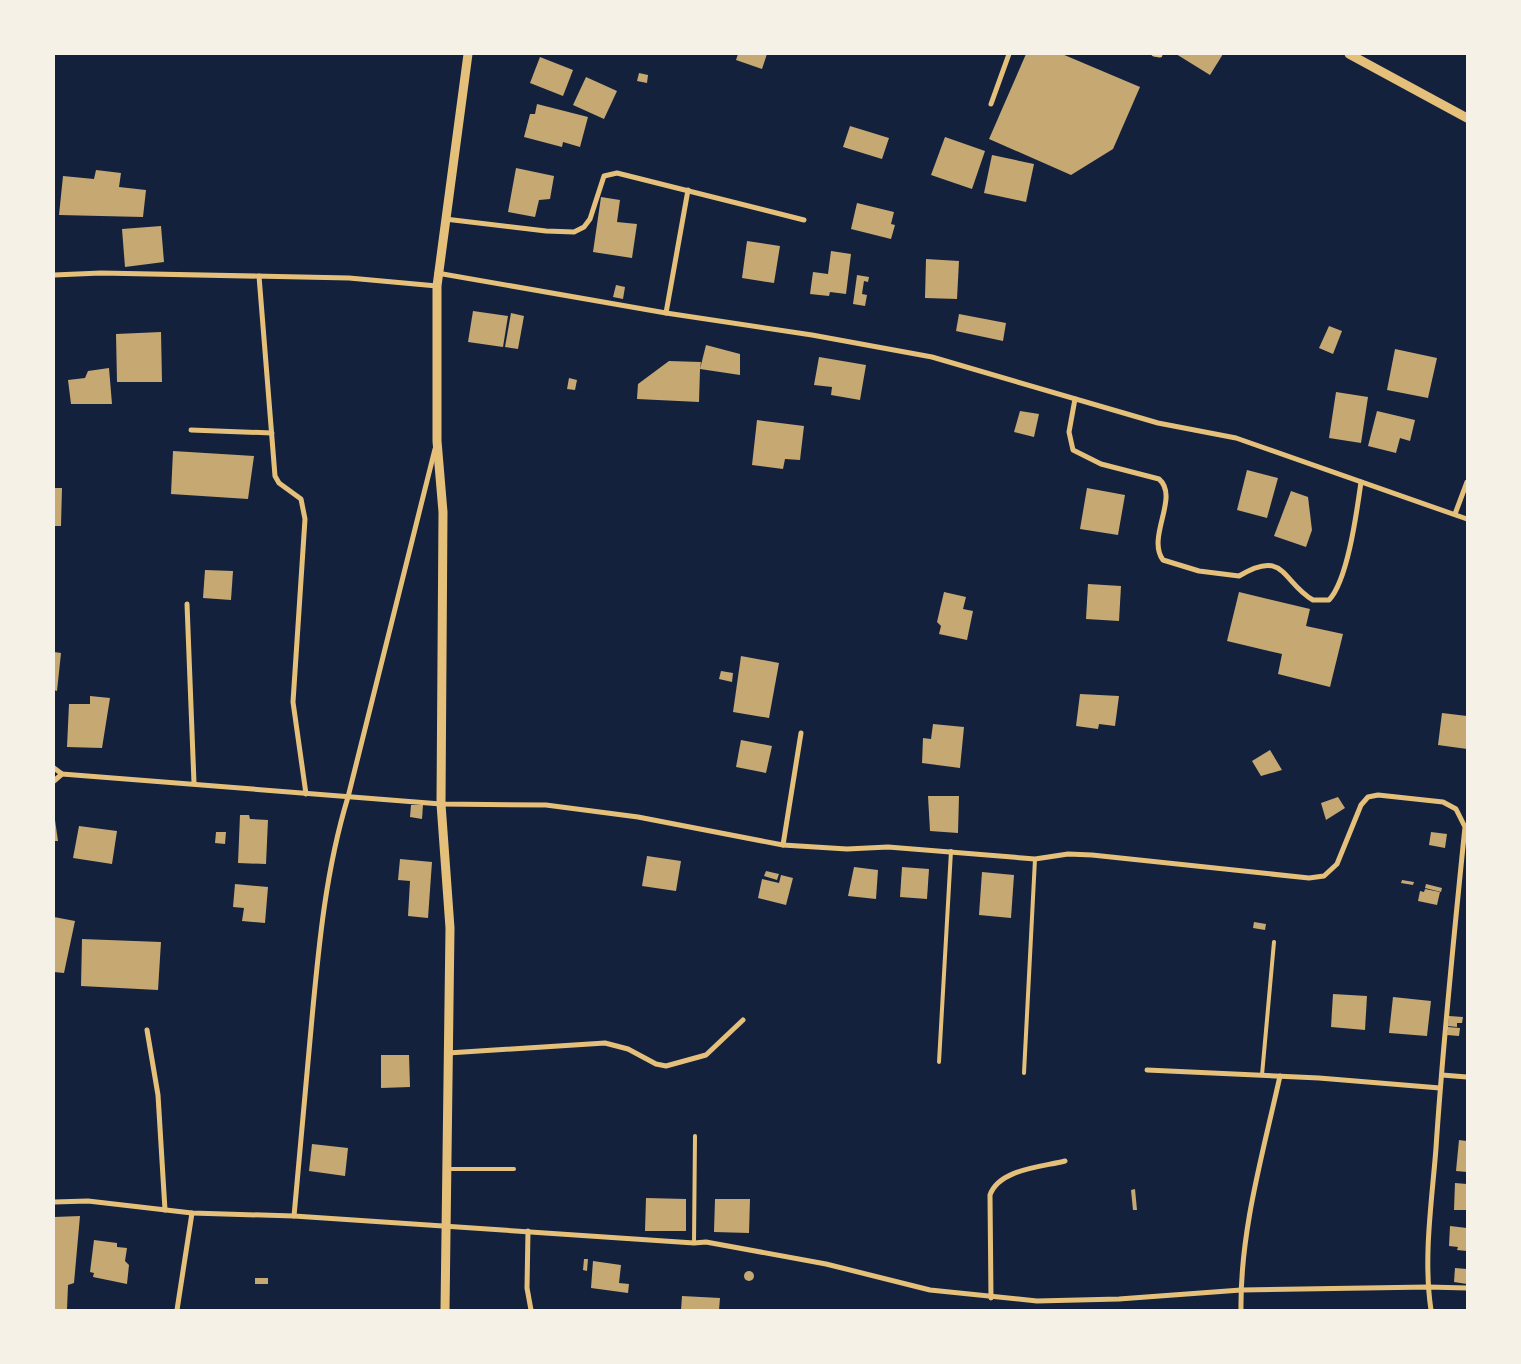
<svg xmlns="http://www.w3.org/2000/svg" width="1521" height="1364" viewBox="0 0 1521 1364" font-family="Arial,sans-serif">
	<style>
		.building { fill: #c6a872 }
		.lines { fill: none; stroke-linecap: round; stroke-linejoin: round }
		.service { stroke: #e5c07b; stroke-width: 4 }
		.minor { stroke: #e5c07b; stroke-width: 5 }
		.tertiary { stroke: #e5c07b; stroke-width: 9 }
	</style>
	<rect width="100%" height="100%" fill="#14213d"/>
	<g class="building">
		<path d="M 738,54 L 767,54 L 762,69 L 736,60 Z"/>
		<path d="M 1026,54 L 1062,54 L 1140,87 L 1113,149 L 1071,175 L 989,139 Z"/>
		<path d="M 1176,54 L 1223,54 L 1210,75 Z"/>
		<path d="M 540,57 L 573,70 L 563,96 L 530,83 Z"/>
		<path d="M 639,73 L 648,75 L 647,83 L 637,81 Z"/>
		<path d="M 586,77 L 617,91 L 604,119 L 573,105 Z"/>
		<path d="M 537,104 L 588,117 L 580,147 L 563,142 L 562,147 L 524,137 L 530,114 L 535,114 Z"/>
		<path d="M 850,126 L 889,138 L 882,159 L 843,147 Z"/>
		<path d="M 945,137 L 985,151 L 972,189 L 931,175 Z"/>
		<path d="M 992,155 L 1034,164 L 1026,202 L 984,193 Z"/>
		<path d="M 516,168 L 554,176 L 550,199 L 539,200 L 535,217 L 508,212 Z"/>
		<path d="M 96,170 L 121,173 L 119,187 L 146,190 L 143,217 L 59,215 L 63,176 L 94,179 Z"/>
		<path d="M 601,197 L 620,200 L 617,222 L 637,224 L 632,258 L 593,252 Z"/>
		<path d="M 857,203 L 894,212 L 891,224 L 895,225 L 891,239 L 851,229 Z"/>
		<path d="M 161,226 L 164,262 L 125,267 L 122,229 Z"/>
		<path d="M 747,241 L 780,246 L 774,283 L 742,278 Z"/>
		<path d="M 831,251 L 851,254 L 846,294 L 830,292 L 829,296 L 810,294 L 813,272 L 828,274 Z"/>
		<path d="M 926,259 L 959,261 L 957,299 L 925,298 Z"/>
		<path d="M 857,275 L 869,277 L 868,282 L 864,281 L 862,294 L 867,295 L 865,306 L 853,304 Z"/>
		<path d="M 616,285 L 625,287 L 623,299 L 613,297 Z"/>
		<path d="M 473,311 L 508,316 L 503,347 L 468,342 Z"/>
		<path d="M 511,313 L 524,316 L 518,349 L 505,347 Z"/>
		<path d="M 959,314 L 1006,323 L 1003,341 L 956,331 Z"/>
		<path d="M 1329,326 L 1342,331 L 1333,354 L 1319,348 Z"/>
		<path d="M 161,332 L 162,382 L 117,382 L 116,334 Z"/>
		<path d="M 706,345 L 740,354 L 740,375 L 700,369 L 699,402 L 637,399 L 638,384 L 669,361 L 701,362 L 700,369 Z"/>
		<path d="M 1395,349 L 1437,358 L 1428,398 L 1387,390 Z"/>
		<path d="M 819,357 L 866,365 L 860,400 L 831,395 L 832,387 L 814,385 Z"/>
		<path d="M 109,368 L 112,404 L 71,404 L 68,380 L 85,378 L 88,371 Z"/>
		<path d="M 569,378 L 577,380 L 575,390 L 567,389 Z"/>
		<path d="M 1336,392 L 1368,397 L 1361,443 L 1329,438 Z"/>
		<path d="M 1020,411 L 1039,414 L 1034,437 L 1014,432 Z"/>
		<path d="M 1377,411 L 1415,420 L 1410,441 L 1400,438 L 1396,453 L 1368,446 Z"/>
		<path d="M 757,420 L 804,426 L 800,460 L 785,459 L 783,469 L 752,465 Z"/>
		<path d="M 173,451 L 254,456 L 248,499 L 171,494 Z"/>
		<path d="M 1247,470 L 1278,478 L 1267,518 L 1237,510 Z"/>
		<path d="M 54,488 L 62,488 L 61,526 L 54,526 Z"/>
		<path d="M 1087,488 L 1125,495 L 1118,535 L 1080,529 Z"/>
		<path d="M 1291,491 L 1308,497 L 1312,530 L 1306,547 L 1274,536 Z"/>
		<path d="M 205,570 L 233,571 L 231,600 L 203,598 Z"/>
		<path d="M 1088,584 L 1121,586 L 1119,621 L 1086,619 Z"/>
		<path d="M 944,592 L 966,597 L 963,609 L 973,611 L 967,640 L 939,634 L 941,626 L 937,622 Z"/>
		<path d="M 1239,592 L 1310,609 L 1306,626 L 1343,634 L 1330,687 L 1278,674 L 1282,654 L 1227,641 Z"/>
		<path d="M 54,652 L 61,653 L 57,691 L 54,690 Z"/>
		<path d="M 741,656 L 779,663 L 769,718 L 733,712 Z"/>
		<path d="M 721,671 L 733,673 L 732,682 L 719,679 Z"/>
		<path d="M 1080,694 L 1119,696 L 1115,726 L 1099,724 L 1098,729 L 1076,726 Z"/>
		<path d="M 90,696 L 110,698 L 102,748 L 67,747 L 69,704 L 90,704 Z"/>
		<path d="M 1442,713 L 1467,716 L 1467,749 L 1438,745 Z"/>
		<path d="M 933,724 L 964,727 L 960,768 L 922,763 L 923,738 L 931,739 Z"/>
		<path d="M 741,740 L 772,746 L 766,773 L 736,767 Z"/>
		<path d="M 1270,750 L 1282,770 L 1261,776 L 1252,761 Z"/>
		<path d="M 928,796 L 959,796 L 958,833 L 930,831 Z"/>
		<path d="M 1338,797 L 1345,808 L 1326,820 L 1321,803 Z"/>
		<path d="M 411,805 L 423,805 L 422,819 L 410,817 Z"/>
		<path d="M 54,813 L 58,841 L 54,841 Z"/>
		<path d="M 240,815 L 249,815 L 250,819 L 268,820 L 266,864 L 238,863 Z"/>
		<path d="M 79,826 L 117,831 L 112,864 L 73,858 Z"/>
		<path d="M 216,832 L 226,832 L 225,844 L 215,843 Z"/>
		<path d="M 1431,832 L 1447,834 L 1445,848 L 1429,845 Z"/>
		<path d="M 647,856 L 681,861 L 676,891 L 642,886 Z"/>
		<path d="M 400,859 L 432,862 L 428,918 L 408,916 L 410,881 L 398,880 Z"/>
		<path d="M 854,867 L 878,870 L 876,899 L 848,896 Z"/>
		<path d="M 902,867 L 929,869 L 927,899 L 900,897 Z"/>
		<path d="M 766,871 L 779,874 L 777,880 L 764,876 Z"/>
		<path d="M 982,872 L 1014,875 L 1011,918 L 979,915 Z"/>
		<path d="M 781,875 L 793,878 L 786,905 L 758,898 L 762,879 L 779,883 Z"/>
		<path d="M 1402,880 L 1414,882 L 1413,885 L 1401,883 Z"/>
		<path d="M 235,884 L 268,887 L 265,923 L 242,921 L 244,908 L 233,907 Z"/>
		<path d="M 1426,884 L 1442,888 L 1441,892 L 1425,888 Z"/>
		<path d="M 1425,889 L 1440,892 L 1437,905 L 1418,901 L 1420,891 L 1424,892 Z"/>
		<path d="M 54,917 L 75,921 L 64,973 L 54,972 Z"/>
		<path d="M 1254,922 L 1266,924 L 1265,930 L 1253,928 Z"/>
		<path d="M 82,939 L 161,942 L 158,990 L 81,986 Z"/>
		<path d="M 1333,994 L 1367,996 L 1365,1030 L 1331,1027 Z"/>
		<path d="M 1393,997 L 1431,1001 L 1427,1036 L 1389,1033 Z"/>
		<path d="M 1449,1016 L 1463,1017 L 1462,1023 L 1457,1023 L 1457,1027 L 1448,1026 Z"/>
		<path d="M 1448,1027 L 1460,1028 L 1459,1036 L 1447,1035 Z"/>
		<path d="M 381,1055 L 409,1055 L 410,1087 L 381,1088 Z"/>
		<path d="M 1459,1140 L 1467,1141 L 1467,1172 L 1456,1171 Z"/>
		<path d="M 312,1144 L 348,1148 L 345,1176 L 309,1171 Z"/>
		<path d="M 1455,1183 L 1467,1184 L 1467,1210 L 1454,1210 Z"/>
		<path d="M 1135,1189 L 1137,1210 L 1133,1210 L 1131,1190 Z"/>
		<path d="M 646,1198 L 686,1199 L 686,1231 L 645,1231 Z"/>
		<path d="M 715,1199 L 750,1199 L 749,1233 L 714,1232 Z"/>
		<path d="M 80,1216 L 74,1283 L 68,1285 L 67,1310 L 54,1310 L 54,1217 Z"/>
		<path d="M 1450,1226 L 1467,1228 L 1467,1251 L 1457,1250 L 1458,1247 L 1449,1246 Z"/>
		<path d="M 94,1240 L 117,1243 L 117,1247 L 127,1248 L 125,1261 L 129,1265 L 127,1284 L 93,1277 L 94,1273 L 90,1272 Z"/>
		<path d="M 584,1259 L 588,1259 L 587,1271 L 583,1270 Z"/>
		<path d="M 593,1261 L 621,1265 L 619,1283 L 629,1284 L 628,1293 L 591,1288 Z"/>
		<path d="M 1455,1268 L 1467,1269 L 1467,1284 L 1454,1282 Z"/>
		<circle cx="749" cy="1276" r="5"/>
		<rect x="255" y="1278" width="13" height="6"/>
		<path d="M 682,1296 L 720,1298 L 719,1310 L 681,1310 Z"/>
	</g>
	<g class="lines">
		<g class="service">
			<path d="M 939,1062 L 951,851"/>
			<path d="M 1024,1073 L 1035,859"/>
			<path d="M 1262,1075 L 1274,942"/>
			<path d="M 449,1169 L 514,1169"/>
			<path d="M 694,1243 L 695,1136"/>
		</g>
		<g class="minor">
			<path d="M 1154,54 L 1160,55"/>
			<path d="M 991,104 L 1009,54"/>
			<path d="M 445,219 L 546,231 L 574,232 L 584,227 L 590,219 L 604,176 L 617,173 L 804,220"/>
			<path d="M 437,273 L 666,313 L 812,335 L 932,357 L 1158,423 L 1236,438 L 1467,519"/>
			<path d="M 54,275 L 101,273 L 349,278 L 437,286"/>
			<path d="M 259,276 L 275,476 L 279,483 L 301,499 L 305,519 L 293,702 L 306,794"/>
			<path d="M 666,313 L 688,190"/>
			<path d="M 1075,399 L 1069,432 L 1073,450 L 1101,464 L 1159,479 C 1180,497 1146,537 1163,560 L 1199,571 L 1239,576 C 1285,548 1282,582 1313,600 L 1329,600 C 1348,580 1357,510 1361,482"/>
			<path d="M 191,430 L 272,433"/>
			<path d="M 1455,514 L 1467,482"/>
			<path d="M 187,604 L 194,783"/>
			<path d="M 54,768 L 62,774 L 441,804 L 546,805 L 638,817 L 783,845 L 847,849 L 888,847 L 1035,859 L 1068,854 L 1092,855 L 1309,878 L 1324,876 L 1337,864 L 1361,805 L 1368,797 L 1378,795 L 1443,802 L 1456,809 L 1465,827 C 1454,934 1443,1041 1436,1148 C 1432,1201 1423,1257 1431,1310"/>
			<path d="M 54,781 L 62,774"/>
			<path d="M 783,845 L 801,733"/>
			<path d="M 147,1030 L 158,1095 L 165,1210"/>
			<path d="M 448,1053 L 605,1043 L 628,1049 L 656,1064 L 666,1066 L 706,1055 L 743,1020"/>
			<path d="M 1147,1070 L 1319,1078 L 1440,1088"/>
			<path d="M 1442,1075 L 1467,1077"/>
			<path d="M 54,1202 L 88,1201 L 192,1213 L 294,1216 L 694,1243 L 706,1242 L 826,1264 L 930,1290 L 1037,1301 L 1119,1299 L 1241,1290 L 1428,1287 L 1467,1288"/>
			<path d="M 294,1216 C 300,1150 306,1084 312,1018 C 319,943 326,869 348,797 L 435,449"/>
			<path d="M 528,1231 L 527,1288 L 531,1310"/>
			<path d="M 991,1298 L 990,1195 C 999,1169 1042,1167 1065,1161"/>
			<path d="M 177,1310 L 192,1213"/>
			<path d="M 1241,1310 C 1240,1231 1263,1153 1280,1076"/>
		</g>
		<g class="tertiary">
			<path d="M 1349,54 L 1467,118"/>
			<path d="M 445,1310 L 450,928 L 441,804 L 443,512 L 437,441 L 437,286 L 468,54"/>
		</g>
	</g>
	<rect width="1521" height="1364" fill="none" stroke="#f6f1e7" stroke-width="110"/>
</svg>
